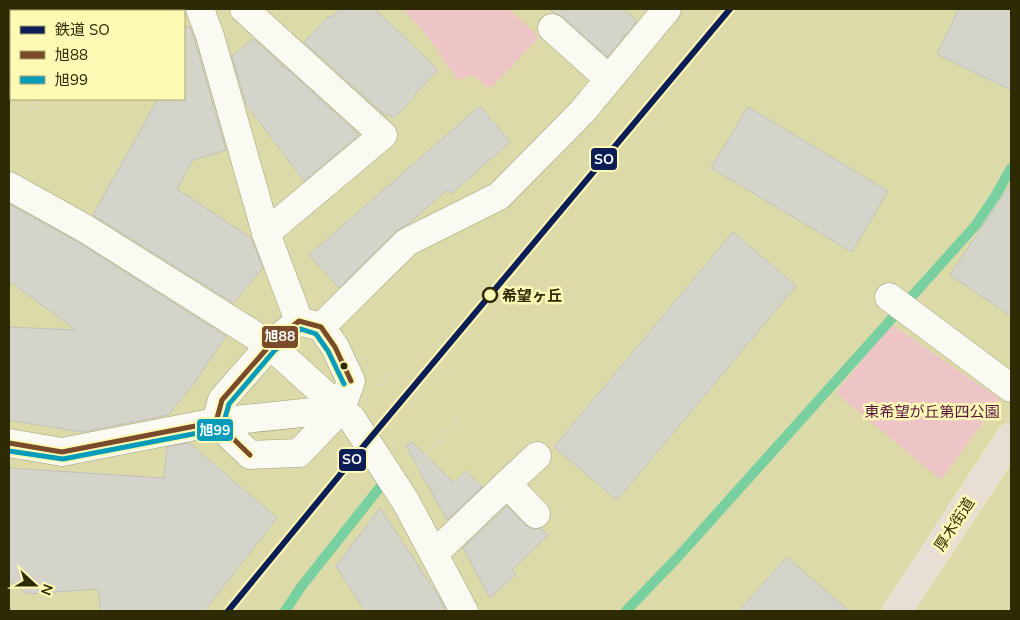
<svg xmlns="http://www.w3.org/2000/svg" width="1020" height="620" viewBox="0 0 1020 620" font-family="Mulish,'Noto Sans JP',sans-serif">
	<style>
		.green { fill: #eec5c6 }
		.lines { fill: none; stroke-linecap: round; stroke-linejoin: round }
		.stream { stroke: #78d0a0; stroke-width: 10 }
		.building { fill: #d5d4cb; stroke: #c2c0b9 }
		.minor-casing { stroke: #9f9d76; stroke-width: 29 }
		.major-casing { stroke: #f0eed9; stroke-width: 29 }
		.path { stroke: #d9d7c8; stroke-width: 3; stroke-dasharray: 2.5 4; stroke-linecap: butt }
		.minor { stroke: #faf9f2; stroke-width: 28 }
		.major { stroke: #e7dfd4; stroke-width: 28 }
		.bus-1-casing { stroke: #fef9b4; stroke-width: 9 }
		.bus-2-casing { stroke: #fef9b4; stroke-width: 9 }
		.bus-1 { stroke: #7a4b2a; stroke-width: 5 }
		.bus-2 { stroke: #049cba; stroke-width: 5 }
		.rail-1-casing { stroke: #fef9b4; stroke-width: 10 }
		.rail-1 { stroke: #0c1e56; stroke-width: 6 }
		.stop-dot { fill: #fef9b4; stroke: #2d2a04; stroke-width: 2.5 }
		.bus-dot { fill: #2d2a04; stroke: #fef9b4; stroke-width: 2 }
		.labels { text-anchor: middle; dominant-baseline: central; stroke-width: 5; stroke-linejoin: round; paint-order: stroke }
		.stop-label { font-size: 15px; font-weight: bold; fill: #2d2a04; stroke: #fef9b4; text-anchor: start }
		.park-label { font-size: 15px; fill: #5a1242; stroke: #fef9b4 }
		.street-label { font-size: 15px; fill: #2d2a04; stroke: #fef9b4 }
		.line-badge { stroke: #fef9b4; stroke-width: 2 }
		.badge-label { font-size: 14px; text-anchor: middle; font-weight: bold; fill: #fff }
	</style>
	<rect width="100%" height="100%" fill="#dddaaa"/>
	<g class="green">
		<path d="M 402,9 L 509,9 L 539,37 L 490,89 L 473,75 L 457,80 C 441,55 424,28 402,9 Z"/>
		<path d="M 891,324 L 1000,399 L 941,480 L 836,393 Z"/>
	</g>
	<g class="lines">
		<g class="stream">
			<path d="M 285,611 L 301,587 L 384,482"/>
			<path d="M 626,611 L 677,558 L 975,226 L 996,195 L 1011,168"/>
		</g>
	</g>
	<g class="building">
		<path d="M 340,9 L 375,9 L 438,70 L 414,95 L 415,96 L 394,118 L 389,114 L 386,116 L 304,42 L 329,16 L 331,18 Z"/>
		<path d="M 549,9 L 623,9 L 637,21 L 607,57 L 562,16 L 554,13 Z"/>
		<path d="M 959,9 L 1011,9 L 1011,90 L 937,54 Z"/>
		<path d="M 190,27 L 195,41 L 226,150 L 193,160 L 177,189 L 251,238 L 263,268 L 233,303 L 93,215 L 158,99 L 184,99 L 184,28 Z"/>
		<path d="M 253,39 L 275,58 L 282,67 L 283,65 L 359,135 L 304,181 L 246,104 L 232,56 Z"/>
		<path d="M 480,106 L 510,142 L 451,194 L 447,190 L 408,224 L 396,231 L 339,288 L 309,255 Z"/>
		<path d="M 748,107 L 888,191 L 852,252 L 711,168 Z"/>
		<path d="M 1011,183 L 1011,316 L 950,275 Z"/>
		<path d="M 9,204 L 78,242 L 226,336 L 191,387 L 168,415 L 82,432 L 9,420 L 9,327 L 76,330 L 9,281 Z"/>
		<path d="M 733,232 L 796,286 L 617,500 L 554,447 Z"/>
		<path d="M 412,442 L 454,483 L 466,471 L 482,487 L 447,520 L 406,446 Z"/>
		<path d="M 189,443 L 277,518 L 204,611 L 101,611 L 98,589 L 27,594 L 9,580 L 9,468 L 164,478 L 167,447 Z"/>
		<path d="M 507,506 L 525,525 L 532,529 L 541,528 L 548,535 L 512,570 L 516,574 L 490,598 L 463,548 Z"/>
		<path d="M 380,508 L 439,597 L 446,611 L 365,611 L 336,566 Z"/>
		<path d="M 787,557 L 849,611 L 739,611 Z"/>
	</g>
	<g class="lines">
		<defs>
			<g id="minor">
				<path d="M 200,9 L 210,36 L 266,233 L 299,321"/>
				<path d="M 244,9 L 383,135 L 266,233"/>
				<path d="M 552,28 L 609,79"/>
				<path d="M 9,186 L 86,229 L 270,345 L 352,419 L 406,502 L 464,611"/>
				<path d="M 889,297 L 1011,388"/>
				<path d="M 299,321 L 321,327 L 335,347 L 351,381 L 341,409 L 299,453 L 250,455 L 216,422 L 222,400 L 270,345 Z"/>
				<path d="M 321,327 L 407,242 L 499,196 L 582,112 L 667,9"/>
				<path d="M 9,443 L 62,452 L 216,422 L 341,409"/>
				<path d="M 507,484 L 537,456"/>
				<path d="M 434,554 L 507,484 L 536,514"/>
			</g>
			<path id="major" d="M 897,611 L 1011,437"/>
		</defs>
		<use href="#minor" class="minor-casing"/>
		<use href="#major" class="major-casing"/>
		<g class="path">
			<path d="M 31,109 L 37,99"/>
			<path d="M 381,386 L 393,371"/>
			<path d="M 418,467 L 459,417"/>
		</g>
		<use href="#minor" class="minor"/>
		<use href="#major" class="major"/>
		<defs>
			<g id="bus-1">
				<path d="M 216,422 L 222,400 L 270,345 L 299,321 L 321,327 L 335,347 L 351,381"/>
				<path d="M 216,422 L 250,455"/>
				<path d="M 9,443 L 62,452 L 216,422"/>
			</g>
			<path id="bus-2" d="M 9,451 L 63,459 L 219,429 L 223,425 L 229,404 L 275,350 L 301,329 L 316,334 L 328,351 L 344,384"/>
		</defs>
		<use href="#bus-1" class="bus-1-casing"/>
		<use href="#bus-2" class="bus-2-casing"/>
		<use href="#bus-1" class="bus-1"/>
		<use href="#bus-2" class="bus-2"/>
		<defs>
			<path id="rail-1" d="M 228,611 L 367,442 L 730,9"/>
		</defs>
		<use href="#rail-1" class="rail-1-casing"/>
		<use href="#rail-1" class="rail-1"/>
	</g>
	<circle class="stop-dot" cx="490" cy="295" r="7"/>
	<circle class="bus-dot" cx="344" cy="366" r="4.5"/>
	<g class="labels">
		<g class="stop-label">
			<text x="502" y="295">希望ヶ丘</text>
		</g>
		<g class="park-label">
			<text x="932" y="411">東希望が丘第四公園</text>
		</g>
		<g class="street-label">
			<text transform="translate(954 524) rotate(-57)">厚木街道</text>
		</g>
	</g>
	<g class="line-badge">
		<rect x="590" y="147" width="28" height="24" rx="5" fill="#0c1e56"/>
		<rect x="261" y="325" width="38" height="24" rx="5" fill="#7a4b2a"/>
		<rect x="196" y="418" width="38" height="24" rx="5" fill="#049cba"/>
		<rect x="338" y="448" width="29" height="24" rx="5" fill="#0c1e56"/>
	</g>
	<g class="badge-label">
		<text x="604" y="164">SO</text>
		<text x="280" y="341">旭88</text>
		<text x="215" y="435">旭99</text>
		<text x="352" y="464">SO</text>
	</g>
	<rect width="1020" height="620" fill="none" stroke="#2d2a04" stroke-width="20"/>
	<rect x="10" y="10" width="175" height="90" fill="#fef9b4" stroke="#aaa66e"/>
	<rect x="20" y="26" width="25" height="8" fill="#0c1e56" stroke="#aaa66e"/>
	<text x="55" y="35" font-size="15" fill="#2d2a04">鉄道 SO</text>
	<rect x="20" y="51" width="25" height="8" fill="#7a4b2a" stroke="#aaa66e"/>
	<text x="55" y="60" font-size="15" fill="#2d2a04">旭88</text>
	<rect x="20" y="76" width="25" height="8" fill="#049cba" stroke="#aaa66e"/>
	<text x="55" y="85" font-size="15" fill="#2d2a04">旭99</text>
	<g transform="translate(35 585) rotate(111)" stroke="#fef9b4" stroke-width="4" paint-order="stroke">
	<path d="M0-4L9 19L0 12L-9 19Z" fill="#2d2a04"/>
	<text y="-8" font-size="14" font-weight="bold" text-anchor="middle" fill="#2d2a04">N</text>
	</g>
</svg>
